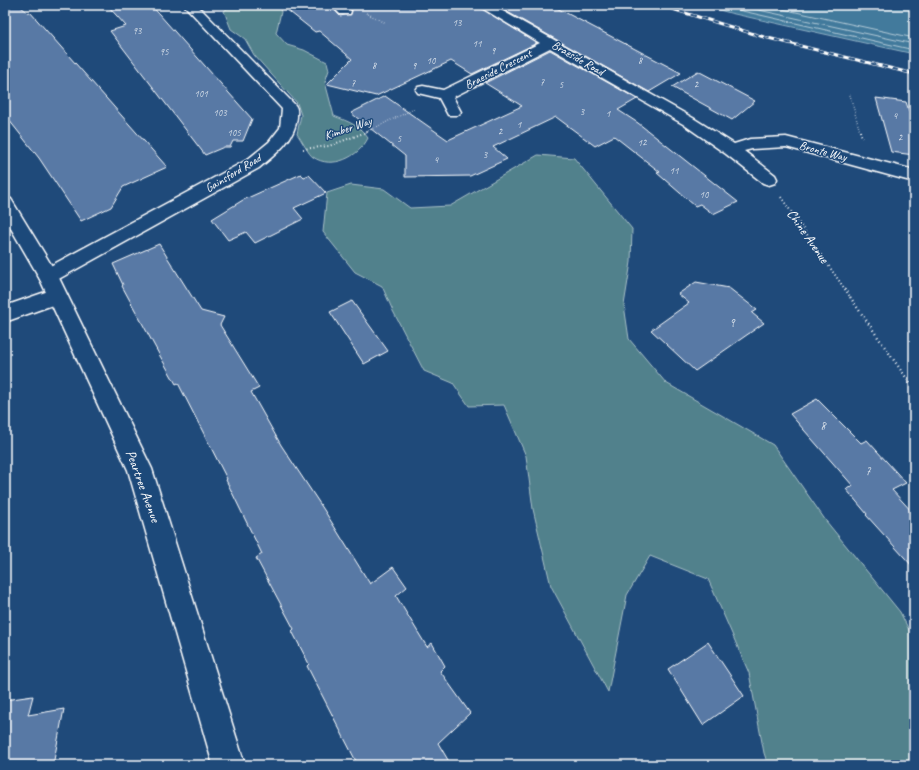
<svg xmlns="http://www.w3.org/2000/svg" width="919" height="770" viewBox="0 0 919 770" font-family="Caveat,sans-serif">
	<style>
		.green { fill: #51818c; stroke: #a8c0c6 }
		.water { fill: #427a9c; stroke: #8eafc4 }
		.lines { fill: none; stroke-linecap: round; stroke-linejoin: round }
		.shore { stroke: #b3cad7; stroke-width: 1 }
		.building { fill: #5879a5; stroke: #fff }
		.minor-casing { stroke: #fff; stroke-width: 3 }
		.tertiary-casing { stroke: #fff; stroke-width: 3 }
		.path-far2 { stroke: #fff; stroke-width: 1.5; stroke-dasharray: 0.5 2; stroke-linecap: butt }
		.path-far1 { stroke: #fff; stroke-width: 2; stroke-dasharray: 1 2.5; stroke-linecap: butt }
		.path { stroke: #fff; stroke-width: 2.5; stroke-dasharray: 1 3; stroke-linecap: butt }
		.minor { fill: #1f4a7a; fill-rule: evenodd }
		.tertiary { fill: #1f4a7a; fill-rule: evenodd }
		.rail-casing { stroke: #fff; stroke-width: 3 }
		.rail { stroke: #1f4a7a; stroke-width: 2; stroke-dasharray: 5.5; stroke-linecap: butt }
		.labels { text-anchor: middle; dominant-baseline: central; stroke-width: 3; stroke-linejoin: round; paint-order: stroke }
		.far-number-label { font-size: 10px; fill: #d5dee8 }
		.far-street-label { font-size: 12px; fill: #fff; stroke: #1f4a7a }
		.number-label { font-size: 12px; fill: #d5dee8 }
		.street-label { font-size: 14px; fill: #fff; stroke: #1f4a7a }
	</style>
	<rect width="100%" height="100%" fill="#1f4a7a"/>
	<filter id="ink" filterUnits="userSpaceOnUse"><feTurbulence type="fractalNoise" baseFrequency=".025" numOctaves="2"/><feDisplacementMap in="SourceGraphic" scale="8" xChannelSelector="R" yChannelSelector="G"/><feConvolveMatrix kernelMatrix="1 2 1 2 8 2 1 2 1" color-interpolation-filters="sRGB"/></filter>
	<g filter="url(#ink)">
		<g class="green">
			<path d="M 232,5 L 279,5 L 281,12 L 276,33 L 287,45 L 304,50 L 327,62 L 329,70 L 325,82 L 334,116 C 349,122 359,125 368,138 C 359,157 332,170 313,157 C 309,155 301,139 297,134 L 301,115 L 297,103 L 254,55 L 245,39 L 231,29 L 224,11 Z"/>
			<path d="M 538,155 L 574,158 L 632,229 L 631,262 L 624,305 L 629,339 L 666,383 L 773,445 L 826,521 L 900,612 L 914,640 L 914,765 L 768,765 L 764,753 L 749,673 L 708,579 L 650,556 L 627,595 L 608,692 L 551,586 L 533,509 L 526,456 L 504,405 L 469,406 L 453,383 L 424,371 L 393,311 L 382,286 L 355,272 L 323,232 L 327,193 L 351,185 L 384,189 L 410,208 L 450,206 Z"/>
		</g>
		<path class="water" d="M 701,5 L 914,5 L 914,54 L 730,13 Z"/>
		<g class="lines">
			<g class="shore">
				<path d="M 716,5 L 914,50"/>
				<path d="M 736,5 L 914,44"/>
				<path d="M 764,5 L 914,38"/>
			</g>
		</g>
		<g class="building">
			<path d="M 5,5 L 19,5 L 28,13 L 30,12 L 167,167 L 123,187 L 111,207 L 81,221 L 39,158 L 5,115 Z"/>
			<path d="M 107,5 L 151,5 L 252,119 L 243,141 L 233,141 L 230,147 L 224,147 L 205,155 L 110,31 L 126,26 Z"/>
			<path d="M 281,5 L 330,5 L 340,16 L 351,14 L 352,10 L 347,5 L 476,5 L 537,43 L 472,74 L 451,61 L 376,96 L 327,84 L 352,59 L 319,31 L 315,32 Z"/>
			<path d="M 495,5 L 551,5 L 681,73 L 649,92 Z"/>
			<path d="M 550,50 L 637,99 L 618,110 L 638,123 L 738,202 L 713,214 L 700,204 L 695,206 L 657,173 L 660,172 L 614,136 L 595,146 L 556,117 L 493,147 L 507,159 L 470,176 L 405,177 L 405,156 L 351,113 L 385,96 L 448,140 L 522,106 L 485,83 Z"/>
			<path d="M 698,71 L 755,101 L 732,120 L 672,87 Z"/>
			<path d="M 876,98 L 906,102 L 914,126 L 914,155 L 891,152 Z"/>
			<path d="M 301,174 L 304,177 L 309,175 L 326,193 L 294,208 L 303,219 L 255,243 L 246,232 L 228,240 L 212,219 L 243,200 Z"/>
			<path d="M 159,244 L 201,311 L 224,317 L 220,325 L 259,388 L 251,392 L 281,445 L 324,510 L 370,584 L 393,567 L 407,587 L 396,596 L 427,647 L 432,643 L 445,666 L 440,671 L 470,713 L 438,743 L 451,765 L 358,765 L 307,666 L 309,664 L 292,631 L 294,629 L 256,558 L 262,554 L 226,480 L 227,479 L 178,383 L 176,384 L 160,356 L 122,286 L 123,285 L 113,264 Z"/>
			<path d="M 696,282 L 729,288 L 757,310 L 752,313 L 764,323 L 695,371 L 651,330 L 689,303 L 678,294 Z"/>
			<path d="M 352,301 L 388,351 L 364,364 L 330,312 Z"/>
			<path d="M 817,399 L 861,443 L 867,440 L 906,483 L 892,490 L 914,514 L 914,568 L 866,515 L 867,514 L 846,489 L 853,486 L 790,414 Z"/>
			<path d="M 708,642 L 744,696 L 703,725 L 668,669 Z"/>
			<path d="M 33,696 L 28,715 L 64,709 L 53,765 L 5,765 L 5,700 Z"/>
		</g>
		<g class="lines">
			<defs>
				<g id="minor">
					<path d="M 184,5 L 197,5 L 295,105 C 298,109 297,112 297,117 C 295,140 276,154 259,168 L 55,281 L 48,283 L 41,281 L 38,276 L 41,271 L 247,160 L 269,142 L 280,128 L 282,109 Z"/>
					<path d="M 331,5 L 345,5 L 351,11 L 350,14 L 340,14 Z"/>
					<path d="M 477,5 L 492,5 L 693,118 L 734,144 L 750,139 L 786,137 L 914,170 L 914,182 L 786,147 L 752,149 L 744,151 L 775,175 L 777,179 L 775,183 L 769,185 L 763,183 L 726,154 L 683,124 L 550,48 L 453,97 L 461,112 L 458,115 L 448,115 L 439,98 L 418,93 L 416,90 L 418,87 L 423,86 L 443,90 L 540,43 Z"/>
					<path d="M 57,288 L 64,291 L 67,296 L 64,301 L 5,322 L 5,306 Z"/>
				</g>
				<path id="tertiary" d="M 5,197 L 11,199 L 58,276 L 152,469 L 245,765 L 213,765 L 128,470 L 39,277 L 5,218 Z"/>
			</defs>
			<use href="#minor" class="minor-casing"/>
			<use href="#tertiary" class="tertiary-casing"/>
			<g class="path-far2">
				<path d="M 366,13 L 386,23"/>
				<path d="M 850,95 L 860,132"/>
				<path d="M 366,132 L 414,109"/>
			</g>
			<g class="path-far1">
				<path d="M 860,131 L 862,138"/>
				<path d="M 303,149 L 329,146 L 369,131"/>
				<path d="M 781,197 L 851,298"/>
			</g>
			<path class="path" d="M 850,297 L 914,389"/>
			<use href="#minor" class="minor"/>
			<use href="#tertiary" class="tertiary"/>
			<defs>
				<path id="rail" d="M 659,5 L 764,37 L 914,74"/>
			</defs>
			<use href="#rail" class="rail-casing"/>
			<use href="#rail" class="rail"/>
		</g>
	</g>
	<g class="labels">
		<g class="far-number-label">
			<text x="457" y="22">13</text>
			<text x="137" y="30">93</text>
			<text x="477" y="43">11</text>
			<text x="493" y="50">9</text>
			<text x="164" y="51">95</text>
			<text x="431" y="60">10</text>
			<text x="640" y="60">8</text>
			<text x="374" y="65">8</text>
			<text x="414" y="65">9</text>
			<text x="542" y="81">7</text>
			<text x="353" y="82">7</text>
			<text x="561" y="84">5</text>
			<text x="696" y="84">2</text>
			<text x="201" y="93">101</text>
			<text x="582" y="111">3</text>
			<text x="220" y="112">103</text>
			<text x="608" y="113">1</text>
			<text x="895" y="115">4</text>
			<text x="519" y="124">1</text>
			<text x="500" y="131">2</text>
			<text x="234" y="132">105</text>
			<text x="900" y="137">2</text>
			<text x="399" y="138">5</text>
			<text x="642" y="142">12</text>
			<text x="485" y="154">3</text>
			<text x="436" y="159">4</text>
			<text x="674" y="170">11</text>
			<text x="704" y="194">10</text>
		</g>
		<g class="far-street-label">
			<text transform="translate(578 58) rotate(30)">Braeside Road</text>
			<text transform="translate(498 69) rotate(-27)">Braeside Crescent</text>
			<text transform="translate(348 128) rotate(-19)">Kimber Way</text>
			<text transform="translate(823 151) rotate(15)">Bronte Way</text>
			<text transform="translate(233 173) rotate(-31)">Gainsford Road</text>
		</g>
		<g class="number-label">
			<text x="732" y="323">9</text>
			<text x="823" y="426">8</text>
			<text x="868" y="471">7</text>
		</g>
		<g class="street-label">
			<text transform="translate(808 236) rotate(55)">Chine Avenue</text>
			<text transform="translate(143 486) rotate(70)">Peartree Avenue</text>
		</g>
	</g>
	<rect width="919" height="770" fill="none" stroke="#1f4a7a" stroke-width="20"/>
	<rect x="10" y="10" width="899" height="750" fill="none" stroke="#fff" stroke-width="1.5" filter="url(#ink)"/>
</svg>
